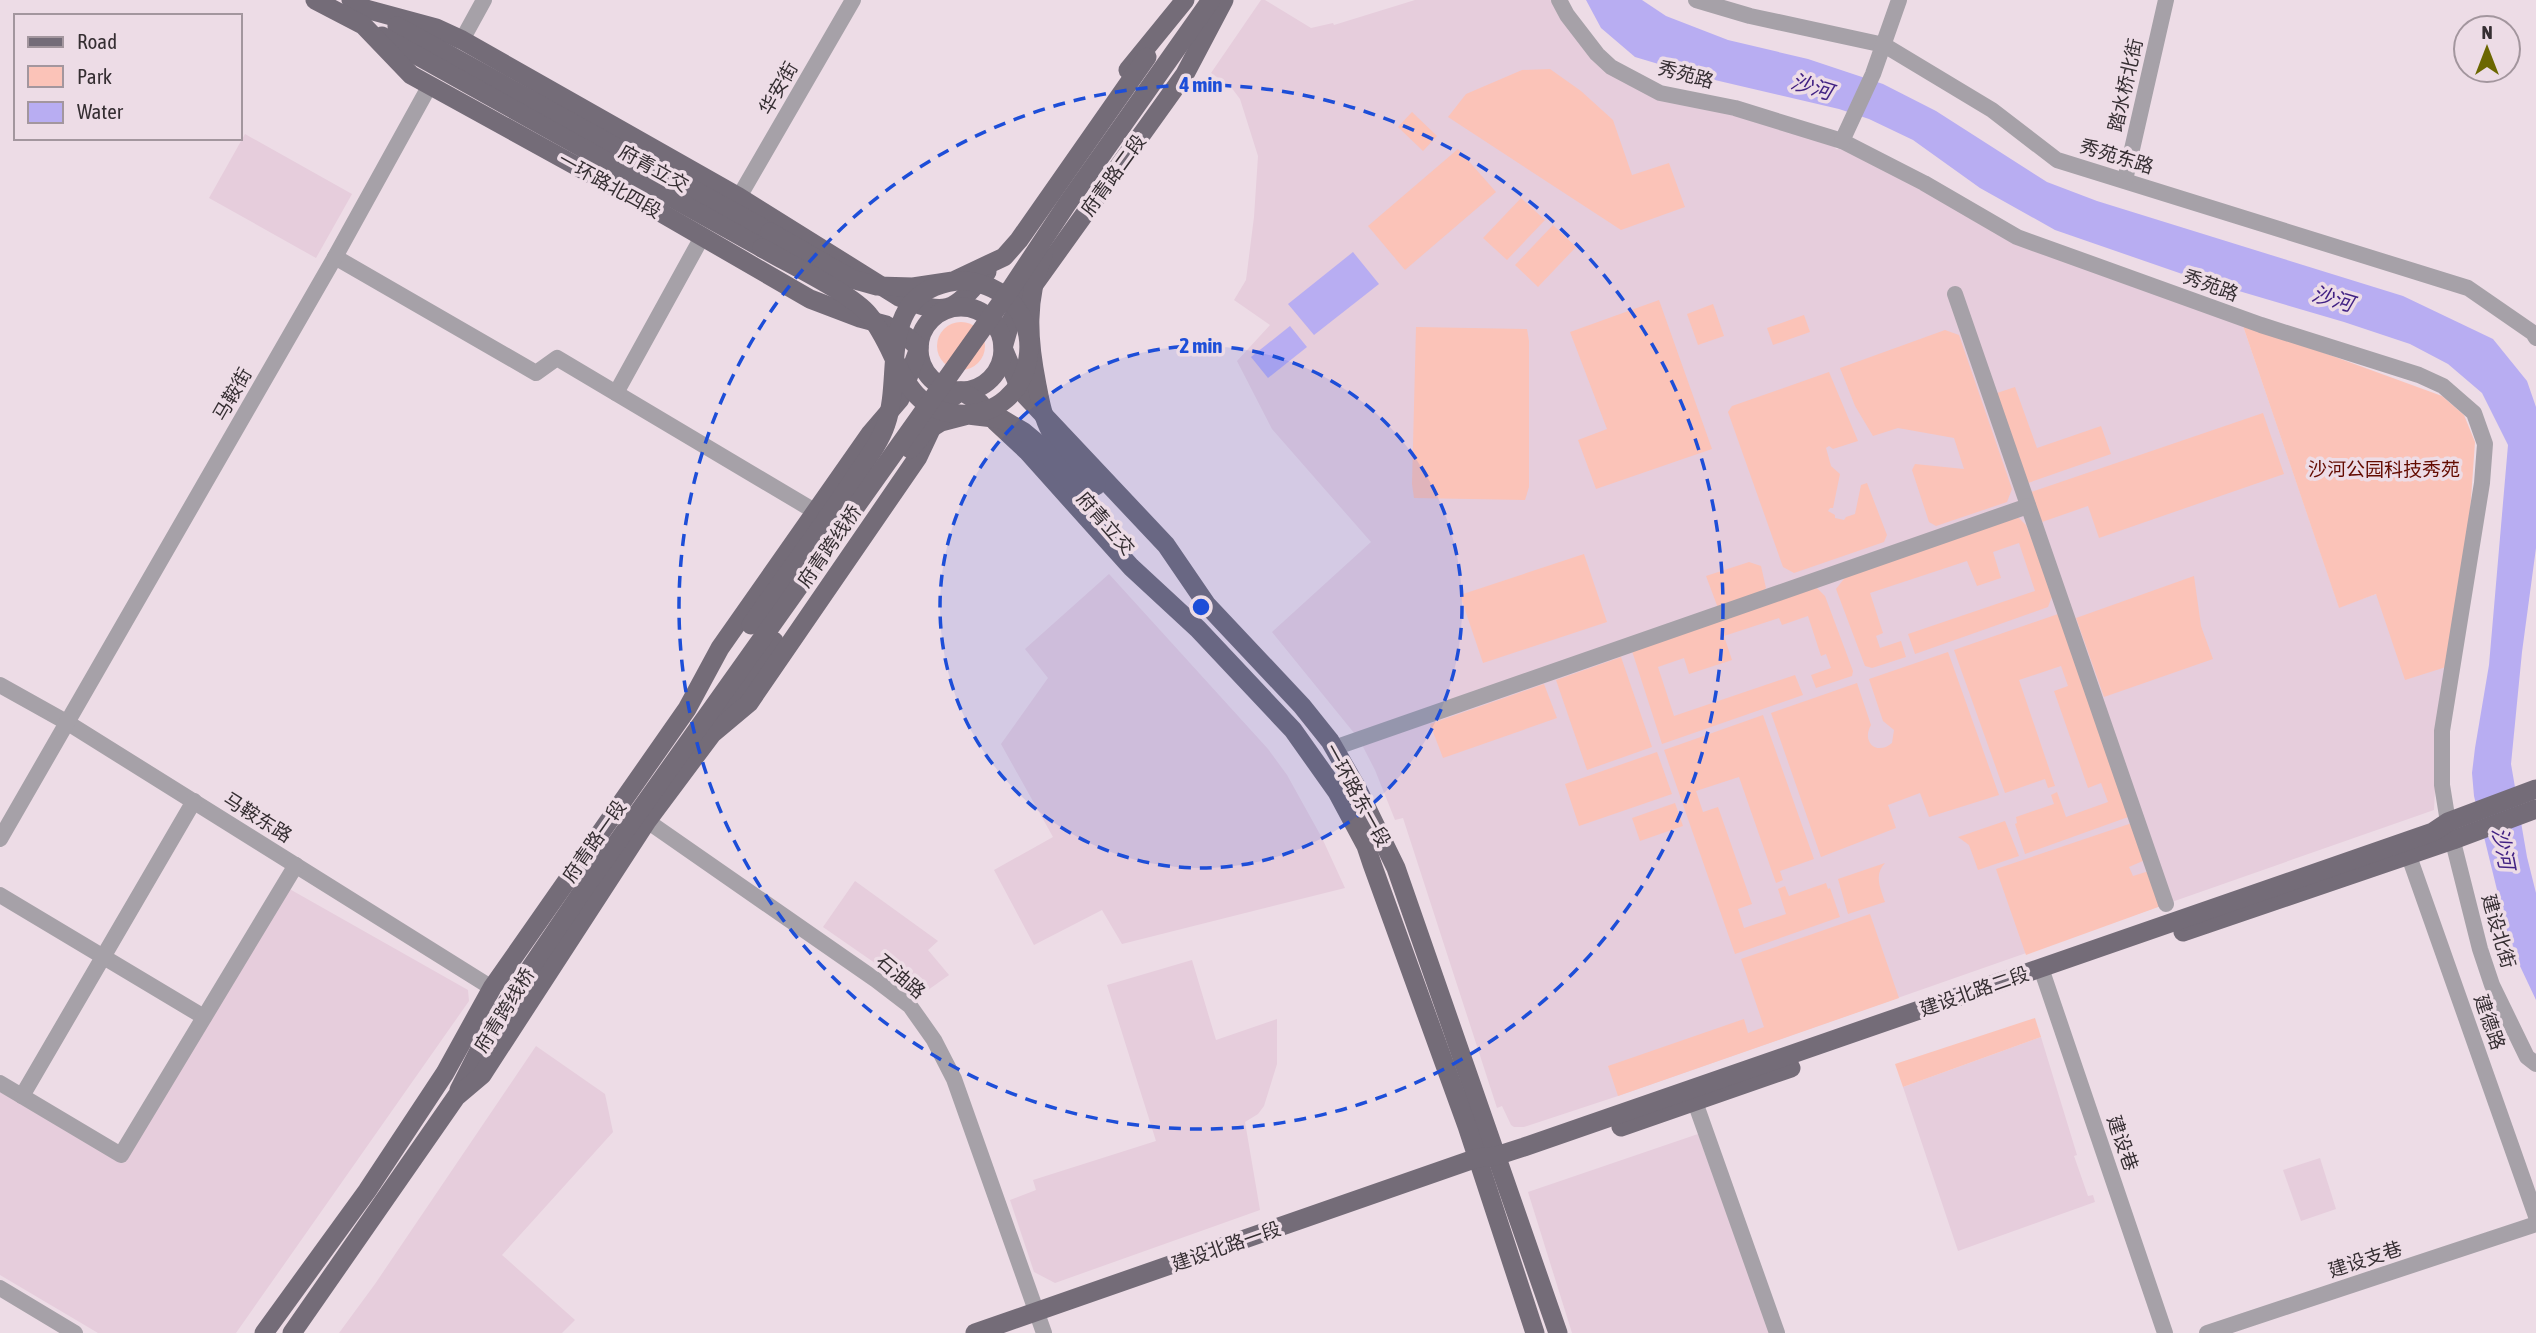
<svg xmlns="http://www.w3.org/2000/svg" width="2536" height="1333" viewBox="0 0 2536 1333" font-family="'Asap Condensed','Noto Sans SC',sans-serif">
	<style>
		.built { fill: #e6cddc }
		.green { fill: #fbc3b8 }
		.water { fill: #b8adf2 }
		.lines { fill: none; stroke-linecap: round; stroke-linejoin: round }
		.minor { stroke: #a6a1a8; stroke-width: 16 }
		.major { stroke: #746c78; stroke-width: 19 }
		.major-bridge { stroke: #746c78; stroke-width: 19 }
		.ring { fill: none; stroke: #1d4ed8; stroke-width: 3.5; stroke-dasharray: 12 9 }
		.labels { text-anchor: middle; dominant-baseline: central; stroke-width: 7; stroke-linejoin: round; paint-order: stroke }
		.street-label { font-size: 19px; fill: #352e32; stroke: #eddce6 }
		.park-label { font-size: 19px; fill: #630b01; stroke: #eddce6 }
		.water-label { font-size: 21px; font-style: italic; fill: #412183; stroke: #eddce6 }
		.centre { fill: #1d4ed8; stroke: #eddce6; stroke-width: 3.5 }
		.ring-label { font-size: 21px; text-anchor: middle; font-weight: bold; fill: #1d4ed8; stroke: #eddce6; stroke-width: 7; stroke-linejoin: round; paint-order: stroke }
	</style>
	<rect width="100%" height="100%" fill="#eddce6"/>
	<g class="built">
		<path d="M 1261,0 L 1265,0 L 1311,28 L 1333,23 L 1334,25 L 1415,0 L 1553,0 L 1616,77 L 1832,143 L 1836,149 L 1849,148 L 1934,194 L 2242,323 L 2339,607 L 2376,594 L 2446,667 L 2438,732 L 2434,810 L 1618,1096 L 1524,1127 L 1514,1127 L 1511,1125 L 1502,1106 L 1497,1108 L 1403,818 L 1395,820 L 1375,770 L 1359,739 L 1272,632 L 1371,542 L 1272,429 L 1237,361 L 1270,325 L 1234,300 L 1246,280 L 1254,217 L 1258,156 L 1240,99 L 1231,87 L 1211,73 Z"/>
		<path d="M 245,134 L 352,194 L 316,258 L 209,198 Z"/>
		<path d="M 1109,574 L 1268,749 L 1287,775 L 1322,838 L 1345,888 L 1122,944 L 1102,910 L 1034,945 L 994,870 L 1053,837 L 1001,744 L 1048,678 L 1025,649 Z"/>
		<path d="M 855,881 L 938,941 L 928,950 L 949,975 L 921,995 L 823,927 Z"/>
		<path d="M 286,887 L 468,990 L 469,1001 L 236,1333 L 98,1333 L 0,1275 L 0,1090 L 125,1163 Z"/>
		<path d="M 1192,960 L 1216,1040 L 1277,1019 L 1277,1064 L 1264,1106 L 1258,1114 L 1245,1122 L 1260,1210 L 1055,1283 L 1034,1272 L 1010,1200 L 1036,1190 L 1033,1180 L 1156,1141 L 1107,985 Z"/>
		<path d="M 2041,1037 L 2077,1155 L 2074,1156 L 2088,1196 L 2093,1195 L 2095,1202 L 1958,1251 L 1903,1087 Z"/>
		<path d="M 536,1046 L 605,1094 L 613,1132 L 502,1255 L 575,1320 L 562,1333 L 339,1333 L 375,1284 Z"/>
		<path d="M 1698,1134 L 1770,1333 L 1572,1333 L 1528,1192 Z"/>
		<path d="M 2320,1158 L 2336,1209 L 2301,1221 L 2283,1170 Z"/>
	</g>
	<g class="green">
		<path d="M 1550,69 L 1581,91 L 1613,120 L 1632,175 L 1669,163 L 1685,207 L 1621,230 L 1448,117 L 1466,94 L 1522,70 Z"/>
		<path d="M 1412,112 L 1437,136 L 1423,151 L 1398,127 Z"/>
		<path d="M 1458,149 L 1496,192 L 1405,270 L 1368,226 Z"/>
		<path d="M 1521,198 L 1545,220 L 1507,260 L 1483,238 Z"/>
		<path d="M 1553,225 L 1576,247 L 1538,287 L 1515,265 Z"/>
		<path d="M 1659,300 L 1712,449 L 1596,489 L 1578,440 L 1607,429 L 1570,332 Z"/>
		<path d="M 1713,304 L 1724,336 L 1698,345 L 1687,314 Z"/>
		<path d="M 1804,315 L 1810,332 L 1773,345 L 1767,328 Z"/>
		<circle cx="961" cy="346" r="24"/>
		<path d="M 2242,323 L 2442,396 L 2464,415 L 2475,442 L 2470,513 L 2446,667 L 2405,680 L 2376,594 L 2339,608 Z"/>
		<path d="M 1416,327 L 1527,329 L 1529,341 L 1529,487 L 1525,500 L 1414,498 L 1412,484 Z"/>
		<path d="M 1945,330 L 1959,335 L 2012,489 L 2007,502 L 1936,526 L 1929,522 L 1912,470 L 1915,464 L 1964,469 L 1954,438 L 1898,428 L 1873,436 L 1855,406 L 1840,368 Z"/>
		<path d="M 1829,372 L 1858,441 L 1833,449 L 1829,446 L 1826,448 L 1831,466 L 1840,474 L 1833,508 L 1830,508 L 1828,511 L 1835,515 L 1835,518 L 1844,520 L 1846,517 L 1855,514 L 1861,485 L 1867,483 L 1887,535 L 1884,542 L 1794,573 L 1783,567 L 1728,412 L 1732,406 Z"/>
		<path d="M 2015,387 L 2037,448 L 2101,426 L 2111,454 L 2028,483 L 1997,393 Z"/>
		<path d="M 2263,413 L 2284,474 L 2099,538 L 2088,506 L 2042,522 L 2031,492 Z"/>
		<path d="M 2013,518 L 2019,518 L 2026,525 L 2053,594 L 2048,607 L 1915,654 L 1908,634 L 2035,591 L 2019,543 L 1993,552 L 2001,578 L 1977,586 L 1967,561 L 1870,593 L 1883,633 L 1876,636 L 1880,648 L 1901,641 L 1906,657 L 1872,668 L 1865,666 L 1836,589 L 1847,575 Z"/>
		<path d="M 1584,554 L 1607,622 L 1483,663 L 1460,595 Z"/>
		<path d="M 1749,562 L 1761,566 L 1766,588 L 1763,591 L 1718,608 L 1706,576 Z"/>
		<path d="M 2194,576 L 2201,626 L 2213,659 L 2104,697 L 2076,618 Z"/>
		<path d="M 1816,587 L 1825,596 L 1853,671 L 1852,676 L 1816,688 L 1811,675 L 1831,668 L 1826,654 L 1821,656 L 1808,616 L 1782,625 L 1779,618 L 1724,636 L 1732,660 L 1689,674 L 1684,658 L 1658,667 L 1674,716 L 1795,675 L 1803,695 L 1662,744 L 1632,651 Z"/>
		<path d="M 2061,613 L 2131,816 L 2025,854 L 2015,824 L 2017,823 L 2016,817 L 2054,804 L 2051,795 L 2057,792 L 2066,817 L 2108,802 L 2101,783 L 2088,788 L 2054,691 L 2068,686 L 2061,666 L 2019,680 L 2055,786 L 2048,788 L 2045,779 L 2005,793 L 1954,650 Z"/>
		<path d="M 1948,652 L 1999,795 L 1929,817 L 1920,793 L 1888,805 L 1896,828 L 1821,857 L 1771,713 L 1857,683 L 1871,725 C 1861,742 1877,756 1892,743 L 1894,730 L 1883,721 L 1869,679 Z"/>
		<path d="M 1621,657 L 1652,747 L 1587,770 L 1556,680 Z"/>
		<path d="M 1544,684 L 1557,718 L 1443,758 L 1430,724 Z"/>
		<path d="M 1763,715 L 1814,859 L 1780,871 L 1783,880 L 1776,883 L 1739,777 L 1696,791 L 1703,812 L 1718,807 L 1752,904 L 1738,909 L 1744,928 L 1786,914 L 1778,889 L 1785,886 L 1789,896 L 1826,883 L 1828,889 L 1830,888 L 1840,917 L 1735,954 L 1664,750 Z"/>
		<path d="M 1657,752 L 1672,794 L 1579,826 L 1565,784 Z"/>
		<path d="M 1675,803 L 1683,826 L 1640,841 L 1632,818 Z"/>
		<path d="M 2005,821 L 2019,856 L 1978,870 L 1969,845 L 1958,837 Z"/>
		<path d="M 2132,823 L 2145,860 L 2129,867 L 2133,876 L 2149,871 L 2161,906 L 2026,955 L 1996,869 Z"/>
		<path d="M 1885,863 C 1874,875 1880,887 1885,902 L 1848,914 L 1838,879 Z"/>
		<path d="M 1870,914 L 1899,998 L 1618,1096 L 1608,1066 L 1744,1019 L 1748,1033 L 1764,1027 L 1741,959 Z"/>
		<path d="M 2035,1018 L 2041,1037 L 1903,1087 L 1895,1064 Z"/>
	</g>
	<g class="water">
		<path d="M 1586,0 L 1642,0 L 1666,16 L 1728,40 L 1808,59 L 1883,84 L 1936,111 L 2047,182 L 2097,201 L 2403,296 L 2493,339 L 2527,381 L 2536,407 L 2536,548 L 2522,652 L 2511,764 L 2527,857 L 2536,893 L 2536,1000 L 2511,947 L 2474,796 L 2472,773 L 2475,748 L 2489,665 L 2508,445 L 2482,393 L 2448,364 L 2410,344 L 2344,322 L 2188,276 L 2055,230 L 1980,188 L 1913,140 L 1869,119 L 1839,109 L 1702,77 L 1635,57 L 1601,28 Z"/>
		<path d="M 1353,252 L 1379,284 L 1314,335 L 1288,304 Z"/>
		<path d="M 1290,326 L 1307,347 L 1268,378 L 1251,357 Z"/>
	</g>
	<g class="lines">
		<g class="minor">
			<path d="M 1559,0 L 1567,15 L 1597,54 L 1611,67 L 1660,93 L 1735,108 L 1842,141 L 1924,183 L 2017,237 L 2261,325 L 2419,375 L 2443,386 L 2474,413 L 2485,444 L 2482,483 L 2442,731 L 2442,785 L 2448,822 L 2480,949 L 2492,985 L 2527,1057 L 2536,1064"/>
			<path d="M 1696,0 L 1750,16 L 1884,45 L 1992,110 L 2057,160 L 2468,288 L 2533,333 L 2536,338"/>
			<path d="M 462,40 L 484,0"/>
			<path d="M 1842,141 L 1873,74 L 1899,0"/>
			<path d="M 2125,180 L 2166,0"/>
			<path d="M 739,197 L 853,0"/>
			<path d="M 335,257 L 536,373 L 557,358 L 816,512"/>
			<path d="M 1955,294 L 2166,904"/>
			<path d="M 616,393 L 702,237"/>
			<path d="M 0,685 L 68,723 L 492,988"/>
			<path d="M 1334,748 L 2028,506"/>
			<path d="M 640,816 L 876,980 L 910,1006 L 934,1040 L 954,1079 L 1044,1333"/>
			<path d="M 0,839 L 335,257 L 430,85"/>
			<path d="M 2405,845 L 2536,1216"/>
			<path d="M 0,895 L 204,1017"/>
			<path d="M 2041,968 L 2165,1333"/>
			<path d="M 0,1083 L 121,1155 L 296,865"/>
			<path d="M 22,1096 L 194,801"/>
			<path d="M 1695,1102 L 1777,1333"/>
			<path d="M 0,1288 L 75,1333"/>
			<path d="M 2207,1333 L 2536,1224"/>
		</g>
		<g class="major">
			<path d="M 351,0 L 366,9 L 436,28 L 462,40 L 739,197 L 899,297 C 949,318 953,311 987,272"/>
			<path d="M 1224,0 L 1185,74 L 1023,300 L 1010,323 L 1003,348 L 1021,391 L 1166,545 L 1207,605 L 1302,706 L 1330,741 L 1357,788 L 1396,868 L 1558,1333"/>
			<path d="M 397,26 L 770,232"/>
			<path d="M 382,36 L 762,248"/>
			<path d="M 1128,70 L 1185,0"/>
			<circle cx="961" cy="349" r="42"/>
			<path d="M 724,715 L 774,641"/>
			<path d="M 2183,932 L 2453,840 L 2536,809"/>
			<path d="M 459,1090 L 493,1023"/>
			<path d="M 1621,1127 L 1791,1068"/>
			<path d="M 264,1333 L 367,1191 L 445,1073 L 492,988 L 687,709 L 720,648 L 870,434 L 900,399 L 919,348 L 906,336 L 886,325 L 860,318 L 810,299 L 658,211 L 411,75 L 363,25 L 315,0"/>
			<path d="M 292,1333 L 456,1097 L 482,1075 L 647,821 L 712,734 L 749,703 L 918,457 L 943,404 L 961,391 L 979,402 L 996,422 L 1027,451 L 1131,567 L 1198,629 L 1293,730 L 1337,792 L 1366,846 L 1372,864 L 1467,1126 L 1535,1333"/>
			<path d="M 975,1333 L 1477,1158 L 1496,1156 L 1524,1147 L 2433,832 L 2448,822 L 2536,789"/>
		</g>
		<g class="major-bridge">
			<path d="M 770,232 L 852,279 L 877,286 L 913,287 L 953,281 L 1004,257 L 1019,240 L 1147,57"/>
			<path d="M 1043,256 C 1025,299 1028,340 1037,385 C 1040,401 1043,418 1051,432 C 1063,452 1081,469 1096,486"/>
			<path d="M 910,449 L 925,432 L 941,422 L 968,415 L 1002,419 L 1024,432 L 1042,447 L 1083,497"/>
			<path d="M 751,625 C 784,578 819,531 851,483 C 863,464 879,445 886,424 C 902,379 880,310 934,287 C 949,281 966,279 981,284 C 1057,307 1037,419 959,414 C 900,410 900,352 869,315 C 853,294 787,263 762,248"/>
			<path d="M 493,1023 L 586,886 L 1012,287 L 1067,204 L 1211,0"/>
		</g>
	</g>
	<circle cx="1201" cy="607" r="261" fill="#1d4ed8" fill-opacity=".12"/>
	<g class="ring">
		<circle cx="1201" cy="607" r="261"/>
		<circle cx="1201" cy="607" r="522"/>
	</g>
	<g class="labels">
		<g class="street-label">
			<text transform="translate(1686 74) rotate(15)">秀苑路</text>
			<text transform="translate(2125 85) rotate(-77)">踏水桥北街</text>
			<text transform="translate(778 88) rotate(-60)">华安街</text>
			<text transform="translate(2117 156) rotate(17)">秀苑东路</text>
			<text transform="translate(654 168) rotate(29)">府青立交</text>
			<text transform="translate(1113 175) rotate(-54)">府青路二段</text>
			<text transform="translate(610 185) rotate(29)">一环路北四段</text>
			<text transform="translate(2211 285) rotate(20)">秀苑路</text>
			<text transform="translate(232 394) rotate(-60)">马鞍街</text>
			<text transform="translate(1106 523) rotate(49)">府青立交</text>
			<text transform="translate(829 546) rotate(-55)">府青跨线桥</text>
			<text transform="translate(1358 795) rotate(61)">一环路东一段</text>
			<text transform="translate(258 817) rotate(32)">马鞍东路</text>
			<text transform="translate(594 841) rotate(-55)">府青路一段</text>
			<text transform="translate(2499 931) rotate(74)">建设北街</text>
			<text transform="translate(901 976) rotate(40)">石油路</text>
			<text transform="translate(1974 991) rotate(-19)">建设北路二段</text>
			<text transform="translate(504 1010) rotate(-58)">府青跨线桥</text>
			<text transform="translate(2490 1022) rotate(71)">建德路</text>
			<text transform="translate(2123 1143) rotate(71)">建设巷</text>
			<text transform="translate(1226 1246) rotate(-19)">建设北路一段</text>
			<text transform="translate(2365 1259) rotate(-18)">建设支巷</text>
		</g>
		<g class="park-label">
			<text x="2384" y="469">沙河公园科技秀苑</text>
		</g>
		<g class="water-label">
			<text transform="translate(1812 86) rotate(17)">沙河</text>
			<text transform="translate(2333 298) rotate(16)">沙河</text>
			<text transform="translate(2504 848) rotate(79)">沙河</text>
		</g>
	</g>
	<circle cx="1201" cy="607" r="10" class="centre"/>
	<g class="ring-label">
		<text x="1201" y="92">4 min</text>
		<text x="1201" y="353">2 min</text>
	</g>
	<rect x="14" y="14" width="228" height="126" fill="#eddce6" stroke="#a3969e" stroke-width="2"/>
	<rect x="28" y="37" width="35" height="10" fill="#746c78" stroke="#a3969e" stroke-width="2"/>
	<text x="77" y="49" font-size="21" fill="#352e32">Road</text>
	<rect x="28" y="66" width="35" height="21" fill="#fbc3b8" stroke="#a3969e" stroke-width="2"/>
	<text x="77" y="84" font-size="21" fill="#352e32">Park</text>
	<rect x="28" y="102" width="35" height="21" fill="#b8adf2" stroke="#a3969e" stroke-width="2"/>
	<text x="77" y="119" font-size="21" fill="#352e32">Water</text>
	<g transform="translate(2487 49)"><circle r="33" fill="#eddce6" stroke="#a3969e" stroke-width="2"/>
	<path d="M0-5L12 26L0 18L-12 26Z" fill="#6b6700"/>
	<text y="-10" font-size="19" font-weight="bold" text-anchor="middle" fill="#352e32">N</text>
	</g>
</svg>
